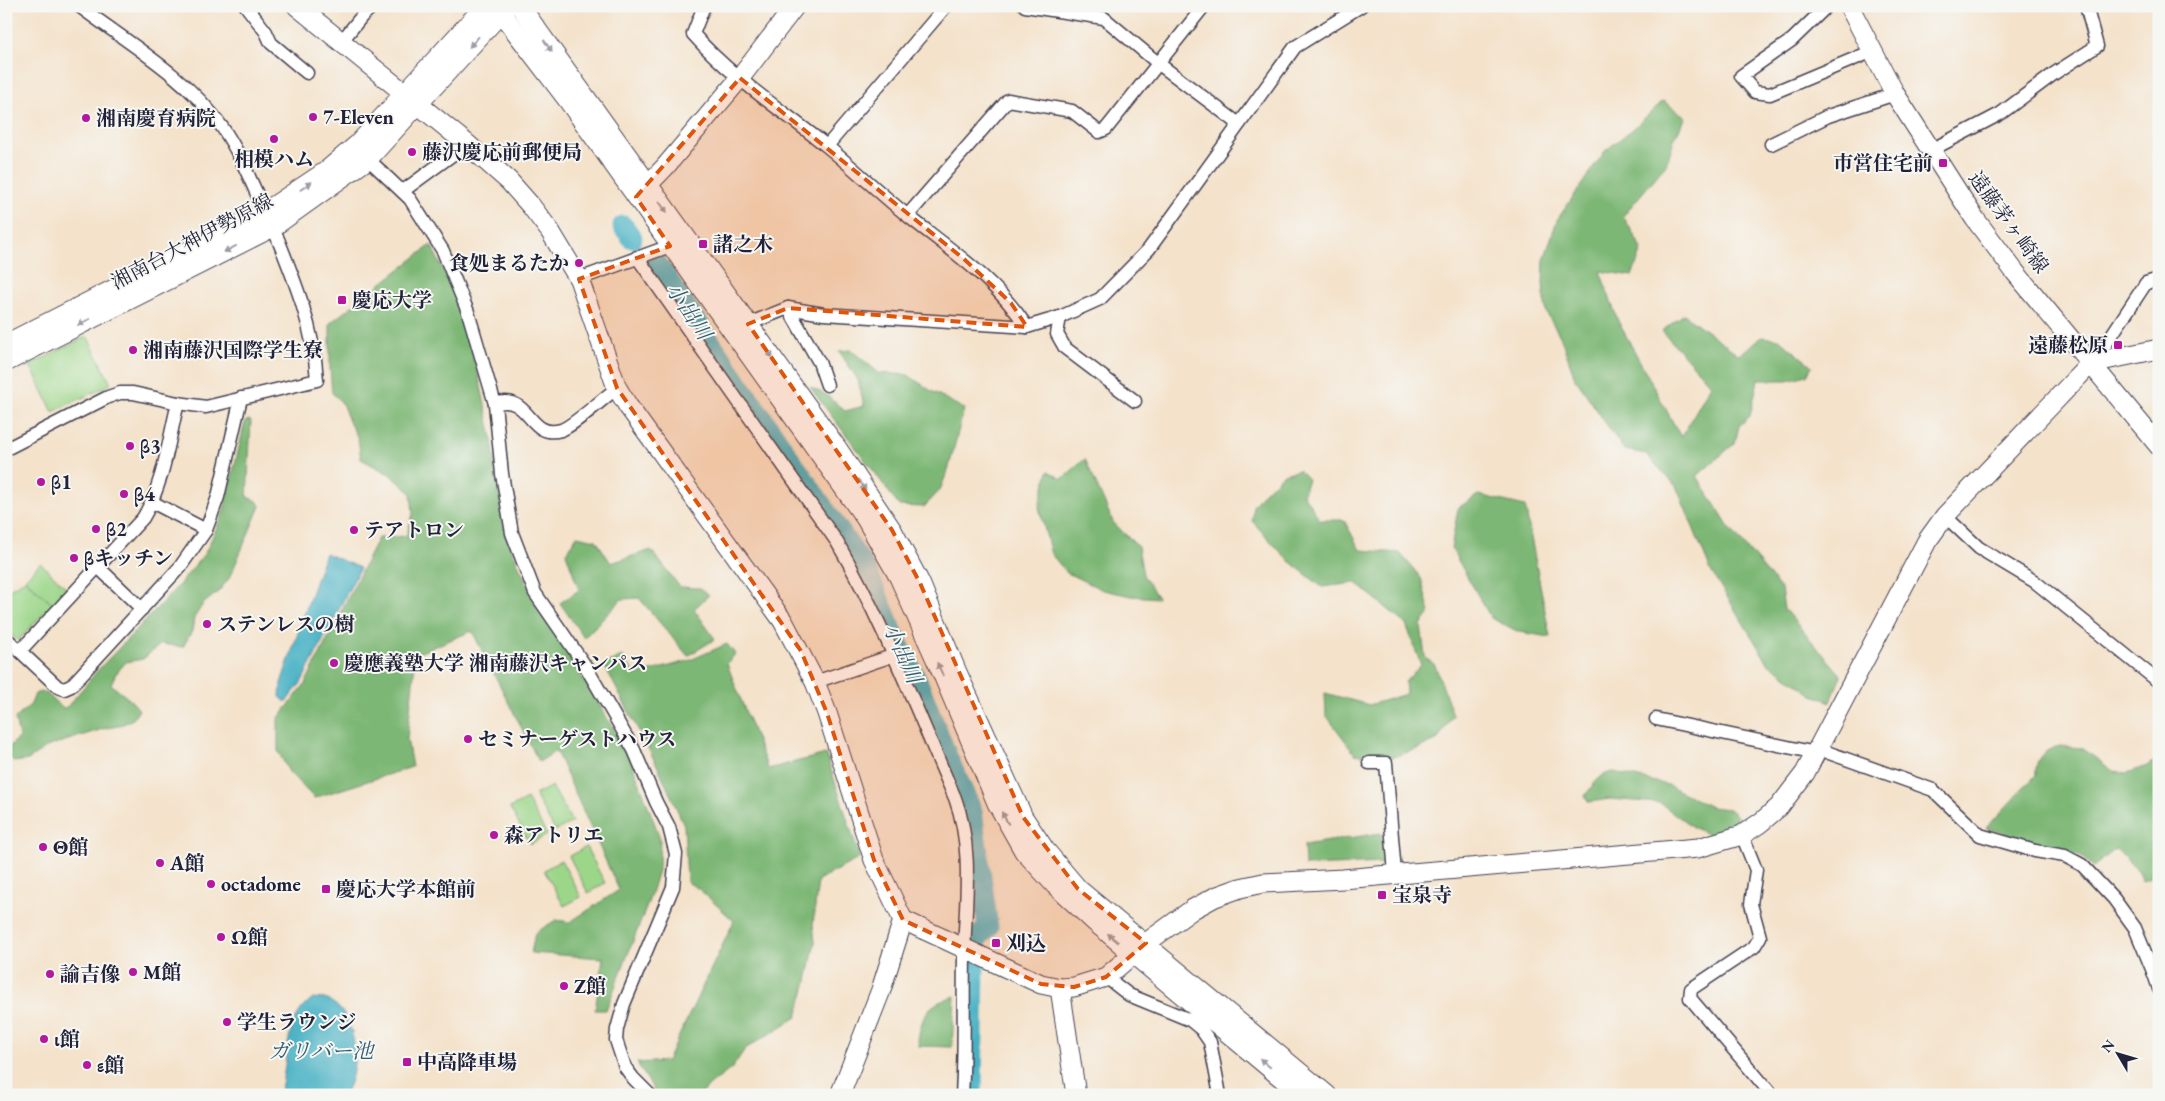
<svg xmlns="http://www.w3.org/2000/svg" width="2165" height="1101" viewBox="0 0 2165 1101" font-family="'EB Garamond','Noto Serif JP',serif">
	<style>
		.green { fill: #9cd689; stroke: #5f7c62 }
		.forest { fill: #7db775; stroke: #506c58 }
		.water { fill: #46b1c4; stroke: #346a80 }
		.lines { fill: none; stroke-linecap: round; stroke-linejoin: round }
		.river { stroke: #46b1c4; stroke-width: 21 }
		.street-casing { stroke: #423f50; stroke-width: 15 }
		.secondary-casing { stroke: #423f50; stroke-width: 21 }
		.street { stroke: #fff; stroke-width: 12 }
		.secondary { stroke: #fff; stroke-width: 19 }
		.oneway { fill: #9c9ca7 }
		.marked { fill: #de560e; fill-opacity: 0.2; stroke: #de560e; stroke-width: 4; stroke-dasharray: 10 6; stroke-linejoin: round }
		.poi-dot { fill: #b5179e; stroke: #f6f6f2; stroke-width: 2 }
		.labels { text-anchor: middle; dominant-baseline: central; stroke-width: 4; stroke-linejoin: round; paint-order: stroke }
		.poi-label { font-size: 20px; font-weight: bold; fill: #22223b; stroke: #f6f6f2; text-anchor: start }
		.street-label { font-size: 20px; fill: #22223b; stroke: #f6f6f2 }
		.water-label { font-size: 21px; font-style: italic; fill: #305b72; stroke: #f6f6f2 }
	</style>
	<rect width="100%" height="100%" fill="#f6f6f2"/>
	<filter id="ink" filterUnits="userSpaceOnUse"><feTurbulence type="fractalNoise" baseFrequency=".02" numOctaves="2"/><feDisplacementMap in="SourceGraphic" scale="10" xChannelSelector="R" yChannelSelector="G"/><feConvolveMatrix kernelMatrix="1 2 1 2 8 2 1 2 1" color-interpolation-filters="sRGB"/></filter>
	<filter id="wash" filterUnits="userSpaceOnUse"><feTurbulence type="fractalNoise" baseFrequency=".0096" numOctaves="4" result="noise"/><feDisplacementMap in="SourceGraphic" scale="20" xChannelSelector="R" yChannelSelector="G"/><feGaussianBlur stdDeviation="1.12" result="paint"/><feColorMatrix in="noise" values="0 0 0 0 0 0 0 0 0 0 0 0 0 0 0 0 0 1.4 0 .05"/><feComposite in="paint" operator="in"/></filter>
	<g filter="url(#wash)">
		<rect width="100%" height="100%" fill="#f4e2ca"/>
		<g class="green">
			<path d="M 87,336 L 111,384 L 53,412 L 30,365 Z"/>
			<path d="M 40,563 L 69,590 L 54,606 L 25,579 Z"/>
			<path d="M 25,580 L 52,604 L 18,641 L 6,630 L 6,591 Z"/>
			<path d="M 552,786 L 572,822 L 555,831 L 535,795 Z"/>
			<path d="M 527,799 L 547,835 L 530,844 L 510,808 Z"/>
			<path d="M 586,847 L 605,883 L 588,893 L 569,856 Z"/>
			<path d="M 561,860 L 581,897 L 564,906 L 544,870 Z"/>
		</g>
		<g class="forest">
			<path d="M 1663,101 L 1686,117 L 1675,137 L 1666,165 L 1623,216 L 1642,249 L 1632,276 L 1600,271 L 1618,321 L 1681,437 L 1711,385 L 1662,331 L 1684,314 L 1739,355 L 1762,337 L 1779,339 L 1812,366 L 1807,375 L 1787,380 L 1758,380 L 1750,416 L 1739,426 L 1735,443 L 1697,476 L 1728,526 L 1781,589 L 1784,609 L 1841,675 L 1831,702 L 1813,695 L 1768,663 L 1711,571 L 1676,486 L 1646,454 L 1624,450 L 1575,378 L 1561,338 L 1546,312 L 1543,284 L 1544,260 L 1557,220 L 1605,151 L 1634,128 Z"/>
			<path d="M 431,245 L 457,298 L 479,377 L 491,433 L 505,534 L 536,605 L 597,701 L 629,755 L 660,838 L 659,867 L 648,903 L 606,1010 L 595,1010 L 603,958 L 531,953 L 535,933 L 556,920 L 570,922 L 619,890 L 556,751 L 539,762 L 472,631 L 416,654 L 407,739 L 412,767 L 314,798 L 289,772 L 278,751 L 278,719 L 305,684 L 378,538 L 406,536 L 413,514 L 411,493 L 391,475 L 361,459 L 358,438 L 350,424 L 342,403 L 332,393 L 330,369 L 330,323 Z"/>
			<path d="M 851,350 L 879,373 L 908,375 L 930,390 L 964,409 L 949,467 L 940,490 L 924,507 L 899,506 C 871,466 839,427 810,387 L 828,396 L 845,411 L 864,406 L 858,380 L 839,351 Z"/>
			<path d="M 248,420 L 251,421 L 247,497 L 257,501 L 260,506 L 230,577 L 218,592 L 203,604 L 194,618 L 192,631 L 183,647 L 161,644 L 143,659 L 126,662 L 115,675 L 111,684 C 121,694 132,699 139,710 L 133,719 L 119,726 L 106,728 L 49,746 L 28,760 L 14,762 L 9,757 L 7,749 L 19,737 L 15,719 L 31,704 L 35,694 L 42,691 C 51,695 55,703 63,708 L 67,707 L 98,670 L 179,585 L 205,553 L 223,514 L 245,422 Z"/>
			<path d="M 1085,459 L 1113,522 L 1138,547 L 1143,575 L 1158,598 L 1131,596 L 1103,590 L 1067,573 L 1051,554 L 1039,507 L 1048,471 L 1062,479 Z"/>
			<path d="M 1299,470 L 1308,479 L 1303,494 L 1320,520 L 1344,520 L 1360,550 L 1400,553 L 1421,578 L 1430,613 L 1421,625 L 1425,657 L 1435,665 L 1453,715 L 1438,739 L 1417,749 L 1387,759 L 1355,754 L 1326,715 L 1325,693 L 1369,705 L 1406,694 L 1405,682 L 1421,665 L 1406,624 L 1356,583 L 1322,587 L 1289,561 L 1252,521 L 1253,506 L 1265,491 L 1284,474 Z"/>
			<path d="M 1478,495 L 1525,506 L 1550,637 L 1519,632 L 1491,618 L 1451,548 L 1458,508 Z"/>
			<path d="M 577,536 L 596,540 L 611,563 L 651,550 L 680,587 L 699,588 L 709,595 L 694,609 L 715,639 L 688,656 L 639,598 L 622,599 L 584,638 L 560,603 L 579,590 L 566,553 Z"/>
			<path d="M 727,644 L 735,654 L 727,664 L 768,769 L 826,754 L 860,858 L 818,880 L 813,925 L 815,942 L 807,981 L 797,1017 L 745,1049 L 732,1068 L 710,1085 L 701,1095 L 657,1095 L 637,1063 L 667,1061 L 734,921 L 699,889 L 687,882 L 684,825 L 658,767 L 604,665 L 622,656 L 636,675 L 688,661 Z"/>
			<path d="M 2060,746 L 2082,748 L 2113,771 L 2127,773 L 2145,767 L 2159,758 L 2159,873 L 2142,881 L 2136,869 L 2116,849 L 2093,867 L 2080,855 L 1986,828 L 2036,775 C 2035,757 2044,750 2060,746 Z"/>
			<path d="M 1614,772 L 1668,785 L 1711,807 L 1729,809 L 1737,816 L 1728,830 L 1714,837 L 1694,828 L 1660,803 L 1610,799 L 1589,802 L 1585,796 C 1593,785 1600,773 1614,772 Z"/>
			<path d="M 1381,833 L 1385,863 L 1305,866 L 1304,845 Z"/>
			<path d="M 955,996 L 952,1047 L 919,1046 C 917,1039 919,1034 921,1026 C 927,1005 936,1003 955,996 Z"/>
		</g>
		<g class="water">
			<path d="M 325,553 L 360,568 L 301,683 L 286,702 L 280,697 L 281,683 Z"/>
			<path d="M 313,998 C 318,999 324,998 328,1000 C 359,1015 361,1069 344,1095 L 279,1095 C 290,1062 281,1021 313,998 Z"/>
		</g>
		<g class="lines">
			<g class="river">
				<path d="M 623,226 L 632,238"/>
				<path d="M 657,264 L 866,570 L 898,644 L 916,678 L 947,756 L 972,811 L 988,927 L 977,938 L 974,964 L 972,1095"/>
			</g>
		</g>
	</g>
	<g filter="url(#ink)">
		<g class="lines">
			<defs>
				<g id="street">
					<path d="M 79,6 C 128,43 186,76 222,127 C 240,153 252,184 265,212"/>
					<path d="M 246,6 L 266,32 L 271,43 L 307,73"/>
					<path d="M 704,6 L 693,34 C 731,77 780,109 824,144 C 853,167 879,193 908,216 C 952,251 995,279 1027,327"/>
					<path d="M 1025,6 L 1104,18 L 1159,64 L 1239,124"/>
					<path d="M 1827,6 L 1792,40 L 1741,76 L 1755,92 L 1770,94 L 1873,51"/>
					<path d="M 341,42 L 362,16 L 373,6"/>
					<path d="M 1771,144 L 1828,116 L 1895,94"/>
					<path d="M 827,146 L 946,6"/>
					<path d="M 1931,150 L 2000,114 L 2055,73 L 2097,46 L 2086,6"/>
					<path d="M 368,159 L 410,199 L 443,251 L 468,312 L 495,404 L 502,474 L 512,533 L 535,593 L 586,667 L 634,750 L 656,802 L 669,827 L 676,854 L 673,887 L 624,1004 L 617,1029 L 616,1040 L 625,1067 L 633,1078 L 650,1095"/>
					<path d="M 403,191 L 467,144"/>
					<path d="M 908,215 L 1008,100 L 1072,111 L 1099,132 L 1106,129 L 1204,6"/>
					<path d="M 637,257 L 837,542 C 884,623 917,712 955,798 C 974,849 965,904 964,957 C 963,1003 965,1049 962,1095"/>
					<path d="M 579,279 L 670,246"/>
					<path d="M 788,308 L 819,362 L 827,385"/>
					<path d="M 1060,317 L 1057,334 L 1065,348 L 1135,401"/>
					<path d="M 748,324 L 788,308 L 824,314 L 1027,327 L 1060,317 L 1100,299 L 1149,249 L 1295,47 L 1361,6"/>
					<path d="M 2094,362 L 2146,283 L 2159,279"/>
					<path d="M 495,404 C 530,392 528,440 561,430 C 572,427 606,396 617,388"/>
					<path d="M 6,449 L 108,397 L 120,393 L 133,393 L 178,403 L 206,407 L 317,380 C 314,326 293,276 273,227"/>
					<path d="M 152,502 L 206,530"/>
					<path d="M 1945,516 L 1979,548 L 2034,581 L 2159,682"/>
					<path d="M 98,567 L 142,609"/>
					<path d="M 6,638 L 58,687 L 64,689 L 71,686 L 180,567 L 206,530 L 218,497 L 241,398"/>
					<path d="M 20,651 L 143,518 C 164,483 168,442 178,403"/>
					<path d="M 815,682 L 892,656"/>
					<path d="M 1656,719 L 1816,753"/>
					<path d="M 1818,749 L 1933,790 L 1980,835 L 2035,851 L 2065,856 L 2082,865 L 2114,899 L 2135,928 L 2154,974 L 2159,973"/>
					<path d="M 1369,763 L 1386,763 L 1395,874"/>
					<path d="M 1742,835 L 1756,870 L 1751,904 L 1760,937 L 1754,947 L 1691,989 L 1690,998 L 1772,1095"/>
					<path d="M 2154,974 L 2159,989"/>
					<path d="M 1106,977 L 1129,995 L 1190,1020 L 1201,1029 L 1210,1042 L 1220,1095"/>
				</g>
				<g id="secondary">
					<path d="M 297,6 L 467,144 L 509,181 L 531,206 L 550,231 L 579,279 L 617,388 L 628,406 L 783,621 L 815,682 L 827,713 L 874,860 L 903,920 L 1041,984 L 1060,988 L 1074,987 L 1106,977 L 1146,943 L 1193,909 L 1215,897 L 1240,888 L 1263,883 L 1343,879 L 1698,848 L 1742,835 L 1760,823 L 1779,807 L 1805,773 L 1927,541 L 1945,516 L 2091,363 L 2159,349"/>
					<path d="M 496,6 L 567,99 L 866,519 L 899,577 L 943,675 L 997,803 L 1024,851 L 1055,885 L 1095,922 L 1302,1095"/>
					<path d="M 520,6 L 837,448 L 892,530 L 920,583 L 956,670 L 1023,817 L 1045,850 L 1078,889 L 1327,1095"/>
					<path d="M 1849,6 L 1895,94 L 1975,219 L 2015,272 L 2159,446"/>
					<path d="M 638,195 L 665,167 L 740,78 L 795,6"/>
					<path d="M 6,344 L 265,212 L 325,172 L 358,144 L 485,6"/>
					<path d="M 6,362 L 273,227 L 368,159 L 507,6"/>
					<path d="M 1060,988 L 1076,1095"/>
					<path d="M 840,1095 L 881,990 L 903,920"/>
				</g>
			</defs>
			<use href="#street" class="street-casing"/>
			<use href="#secondary" class="secondary-casing"/>
			<use href="#street" class="street"/>
			<use href="#secondary" class="secondary"/>
		</g>
		<defs><path id="oneway-solid" d="M-6-.8H1V-3.2L6.5 0L1 3.2V.8H-6Z" transform="scale(1.25)"/></defs>
		<g class="oneway">
			<use href="#oneway-solid" transform="translate(474 42) rotate(132)"/>
			<use href="#oneway-solid" transform="translate(548 46) rotate(55)"/>
			<use href="#oneway-solid" transform="translate(306 186) rotate(-35)"/>
			<use href="#oneway-solid" transform="translate(663 207) rotate(54)"/>
			<use href="#oneway-solid" transform="translate(230 249) rotate(153)"/>
			<use href="#oneway-solid" transform="translate(84 322) rotate(153)"/>
			<use href="#oneway-solid" transform="translate(769 352) rotate(55)"/>
			<use href="#oneway-solid" transform="translate(862 485) rotate(56)"/>
			<use href="#oneway-solid" transform="translate(940 669) rotate(-114)"/>
			<use href="#oneway-solid" transform="translate(1005 818) rotate(-119)"/>
			<use href="#oneway-solid" transform="translate(1113 938) rotate(-140)"/>
			<use href="#oneway-solid" transform="translate(1265 1063) rotate(-140)"/>
		</g>
	</g>
	<path class="marked" d="M 740,78 L 964,259 L 1011,303 L 1027,327 L 788,308 L 748,324 L 892,530 L 920,583 L 1023,817 L 1078,889 L 1146,943 L 1106,977 L 1074,987 L 1041,984 L 903,920 L 874,860 L 827,713 L 801,651 L 617,388 L 579,279 L 670,246 L 636,197 Z"/>
	<g class="poi-dot">
		<circle cx="313" cy="117" r="5"/>
		<circle cx="86" cy="118" r="5"/>
		<circle cx="274" cy="139" r="5"/>
		<circle cx="412" cy="152" r="5"/>
		<rect x="1938" y="158" width="10" height="10" rx="2.5"/>
		<rect x="698" y="239" width="10" height="10" rx="2.5"/>
		<circle cx="579" cy="263" r="5"/>
		<rect x="337" y="295" width="10" height="10" rx="2.5"/>
		<rect x="2113" y="340" width="10" height="10" rx="2.5"/>
		<circle cx="133" cy="350" r="5"/>
		<circle cx="130" cy="446" r="5"/>
		<circle cx="41" cy="482" r="5"/>
		<circle cx="124" cy="494" r="5"/>
		<circle cx="96" cy="529" r="5"/>
		<circle cx="354" cy="530" r="5"/>
		<circle cx="74" cy="558" r="5"/>
		<circle cx="207" cy="624" r="5"/>
		<circle cx="334" cy="663" r="5"/>
		<circle cx="468" cy="739" r="5"/>
		<circle cx="494" cy="835" r="5"/>
		<circle cx="43" cy="847" r="5"/>
		<circle cx="160" cy="863" r="5"/>
		<circle cx="211" cy="884" r="5"/>
		<rect x="321" y="884" width="10" height="10" rx="2.5"/>
		<rect x="1377" y="890" width="10" height="10" rx="2.5"/>
		<circle cx="221" cy="937" r="5"/>
		<rect x="991" y="938" width="10" height="10" rx="2.5"/>
		<circle cx="133" cy="972" r="5"/>
		<circle cx="50" cy="974" r="5"/>
		<circle cx="564" cy="986" r="5"/>
		<circle cx="227" cy="1022" r="5"/>
		<circle cx="44" cy="1039" r="5"/>
		<rect x="402" y="1057" width="10" height="10" rx="2.5"/>
		<circle cx="87" cy="1065" r="5"/>
	</g>
	<g class="labels">
		<g class="poi-label">
			<text x="323" y="117">7-Eleven</text>
			<text x="96" y="118">湘南慶育病院</text>
			<text x="422" y="152">藤沢慶応前郵便局</text>
			<text x="274" y="159" text-anchor="middle">相模ハム</text>
			<text x="1933" y="163" text-anchor="end">市営住宅前</text>
			<text x="713" y="244">諸之木</text>
			<text x="569" y="263" text-anchor="end">食処まるたか</text>
			<text x="352" y="300">慶応大学</text>
			<text x="2108" y="345" text-anchor="end">遠藤松原</text>
			<text x="143" y="350">湘南藤沢国際学生寮</text>
			<text x="140" y="446">β3</text>
			<text x="51" y="482">β1</text>
			<text x="134" y="494">β4</text>
			<text x="106" y="529">β2</text>
			<text x="364" y="530">テアトロン</text>
			<text x="84" y="558">βキッチン</text>
			<text x="217" y="624">ステンレスの樹</text>
			<text x="344" y="663">慶應義塾大学 湘南藤沢キャンパス</text>
			<text x="478" y="739">セミナーゲストハウス</text>
			<text x="504" y="835">森アトリエ</text>
			<text x="53" y="847">Θ館</text>
			<text x="170" y="863">A館</text>
			<text x="221" y="884">octadome</text>
			<text x="336" y="889">慶応大学本館前</text>
			<text x="1392" y="895">宝泉寺</text>
			<text x="231" y="937">Ω館</text>
			<text x="1006" y="943">刈込</text>
			<text x="143" y="972">Μ館</text>
			<text x="60" y="974">諭吉像</text>
			<text x="574" y="986">Ζ館</text>
			<text x="237" y="1022">学生ラウンジ</text>
			<text x="54" y="1039">ι館</text>
			<text x="417" y="1062">中高降車場</text>
			<text x="97" y="1065">ε館</text>
		</g>
		<g class="street-label">
			<text transform="translate(2009 222) rotate(54)">遠藤茅ヶ崎線</text>
			<text transform="translate(192 241) rotate(-28)">湘南台大神伊勢原線</text>
		</g>
		<g class="water-label">
			<text transform="translate(689 311) rotate(56)">小出川</text>
			<text transform="translate(903 653) rotate(66)">小出川</text>
			<text x="321" y="1050">ガリバー池</text>
		</g>
	</g>
	<rect width="2165" height="1101" fill="none" stroke="#f6f6f2" stroke-width="25"/>
	<g transform="translate(2118 1054) rotate(308)" stroke="#f6f6f2" stroke-width="4" paint-order="stroke">
	<path d="M0-4L9 19L0 12L-9 19Z" fill="#22223b"/>
	<text y="-8" font-size="14" font-weight="bold" text-anchor="middle" fill="#22223b">N</text>
	</g>
</svg>
